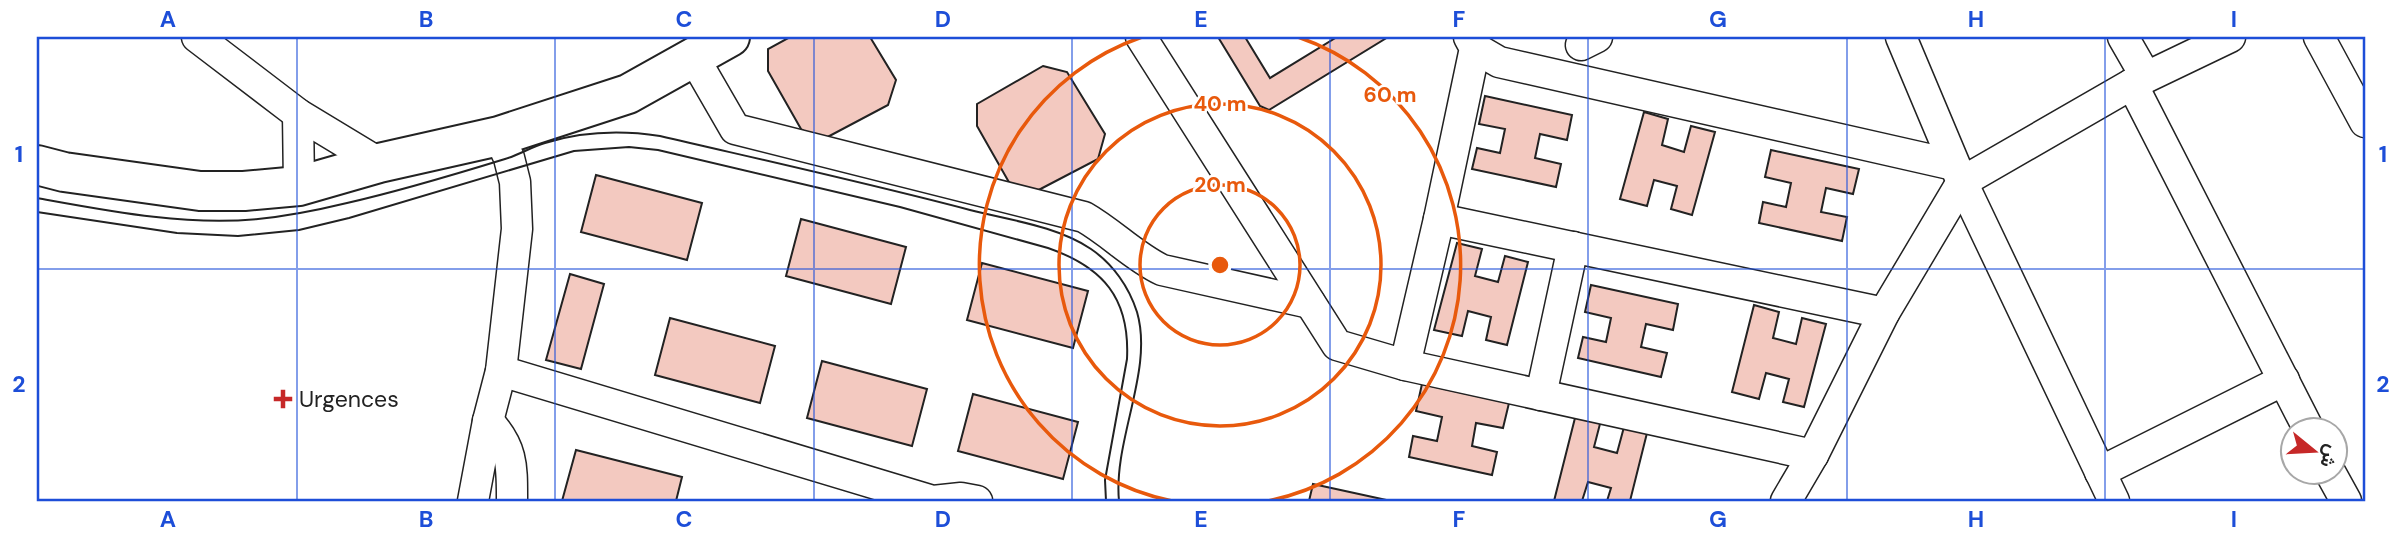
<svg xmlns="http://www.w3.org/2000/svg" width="2402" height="538" viewBox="0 0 2402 538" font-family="'DM Sans',Vazirmatn,sans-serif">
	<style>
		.building { fill: #f3c9c0; stroke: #222; stroke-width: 2 }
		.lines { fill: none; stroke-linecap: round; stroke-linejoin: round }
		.minor-casing { stroke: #222; stroke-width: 33 }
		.major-casing { stroke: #222; stroke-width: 42 }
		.minor { stroke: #fff; stroke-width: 30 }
		.major { stroke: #fff; stroke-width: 38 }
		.tram { stroke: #222; stroke-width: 2 }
		.grid { fill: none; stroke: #1d4ed8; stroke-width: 2; stroke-opacity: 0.55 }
		.ring { fill: none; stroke: #e8590c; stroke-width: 3.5 }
		.poi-dot { fill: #c62828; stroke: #fff; stroke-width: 2.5 }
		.labels { text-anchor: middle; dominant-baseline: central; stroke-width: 5; stroke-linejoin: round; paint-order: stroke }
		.poi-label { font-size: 23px; fill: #222; stroke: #fff; text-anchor: start }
		.centre { fill: #e8590c; stroke: #fff; stroke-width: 3.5 }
		.ring-label { font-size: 21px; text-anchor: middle; font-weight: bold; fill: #e8590c; stroke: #fff; stroke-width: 5; stroke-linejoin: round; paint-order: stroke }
		.neatline { fill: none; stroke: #1d4ed8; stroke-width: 2.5 }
		.grid-label { font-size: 23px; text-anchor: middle; font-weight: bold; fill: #1d4ed8 }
	</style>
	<rect width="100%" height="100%" fill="#fff"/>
	<g class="building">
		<path d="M 790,37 L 870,37 L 896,80 L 888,105 L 820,141 L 801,129 L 768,71 L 768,49 Z"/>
		<path d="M 1218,37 L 1245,37 L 1270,78 L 1337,37 L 1388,37 L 1269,110 L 1260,106 Z"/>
		<path d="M 1043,66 L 1067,72 L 1105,134 L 1098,159 L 1029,195 L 1010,184 L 977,126 L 977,104 Z"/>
		<path d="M 1485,96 L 1572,115 L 1567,140 L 1540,134 L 1535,158 L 1561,164 L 1556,187 L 1472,169 L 1477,148 L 1500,153 L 1505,129 L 1479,124 Z"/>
		<path d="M 1644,112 L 1668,119 L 1662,145 L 1684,152 L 1691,126 L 1715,132 L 1692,215 L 1671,209 L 1677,186 L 1654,180 L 1647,206 L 1620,199 Z"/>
		<path d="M 1771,150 L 1859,169 L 1853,194 L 1826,188 L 1821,212 L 1847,217 L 1842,241 L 1759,223 L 1763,202 L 1786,207 L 1791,183 L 1765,177 Z"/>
		<path d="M 596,175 L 702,203 L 687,260 L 581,232 Z"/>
		<path d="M 801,219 L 906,247 L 891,304 L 786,276 Z"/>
		<path d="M 1457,243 L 1482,249 L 1475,276 L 1498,282 L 1505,256 L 1528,262 L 1507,345 L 1486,340 L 1491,317 L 1468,311 L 1462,336 L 1434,330 Z"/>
		<path d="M 982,263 L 1088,291 L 1073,348 L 967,320 Z"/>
		<path d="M 570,274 L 604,284 L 581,369 L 546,360 Z"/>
		<path d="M 1591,285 L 1678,304 L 1673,330 L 1646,324 L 1641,347 L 1667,353 L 1661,377 L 1578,358 L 1583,337 L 1606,342 L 1611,318 L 1585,312 Z"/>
		<path d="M 1754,305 L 1779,312 L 1773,338 L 1796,344 L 1802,318 L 1826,324 L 1804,407 L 1783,402 L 1789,379 L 1766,373 L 1759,399 L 1732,392 Z"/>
		<path d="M 670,318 L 775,346 L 760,403 L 655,375 Z"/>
		<path d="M 822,361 L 927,389 L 912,446 L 807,418 Z"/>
		<path d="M 1422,384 L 1509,403 L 1503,428 L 1476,423 L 1472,446 L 1497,452 L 1492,475 L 1409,457 L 1413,436 L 1437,441 L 1442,417 L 1416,411 Z"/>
		<path d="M 973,394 L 1078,422 L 1063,479 L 958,451 Z"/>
		<path d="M 1576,414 L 1601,420 L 1594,447 L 1617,453 L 1624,427 L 1647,433 L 1630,501 L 1607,501 L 1611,488 L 1588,482 L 1582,501 L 1554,501 Z"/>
		<path d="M 576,450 L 682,477 L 676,501 L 562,501 Z"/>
		<path d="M 1313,484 L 1391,501 L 1309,501 Z"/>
	</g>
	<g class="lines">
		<defs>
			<g id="minor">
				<path d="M 197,37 L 298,114 L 379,163"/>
				<path d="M 1141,37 L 1337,345 L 1405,365 L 1813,455"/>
				<path d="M 1901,37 L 1962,182 L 2114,501"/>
				<path d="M 2123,37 L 2146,77"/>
				<path d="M 2319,37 L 2365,122"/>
				<path d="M 1581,45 L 1597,37"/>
				<path d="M 1475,48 L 1499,62 L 1954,165"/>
				<path d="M 694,58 L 735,129 L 1084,217 C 1112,233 1133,256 1162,270 L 1310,303"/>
				<path d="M 2132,84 L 2309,430"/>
				<path d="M 298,114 L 299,186"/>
				<path d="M 1439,219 L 1884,313"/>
				<path d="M 1405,365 L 1439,219 L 1475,48 L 1469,37"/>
				<path d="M 501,371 L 933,501 L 961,498 L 977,501"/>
				<path d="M 1541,395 L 1573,247"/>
				<path d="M 488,421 C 513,448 512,466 512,501"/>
				<path d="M 2100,472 L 2284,380"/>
				<path d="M 2330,472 L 2346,501"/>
				<path d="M 473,501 L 488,421 L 501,371 L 517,229 L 515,182 L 509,158 L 499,136"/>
				<path d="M 1786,501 L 1813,455 L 1884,313 L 1962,182 L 2132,84 L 2230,37"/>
			</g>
			<path id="major" d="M 37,165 L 64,172 L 200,191 L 244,191 L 299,186 L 379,163 L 499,136 L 628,94 L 730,37"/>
		</defs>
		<use href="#minor" class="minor-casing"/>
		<use href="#major" class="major-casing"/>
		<use href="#minor" class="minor"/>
		<use href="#major" class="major"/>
		<g class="tram">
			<path d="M 37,198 C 109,211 184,226 258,219 C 288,216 318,210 347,203 C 400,191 453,175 505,159 C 519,155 531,147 545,143 C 584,131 620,130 660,136 C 763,160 867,183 970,210 C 1009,220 1057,226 1091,249 C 1113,264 1129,287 1137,312 C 1154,370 1113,440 1119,501"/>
			<path d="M 37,212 L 177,233 L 238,236 L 299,230 L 349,218 L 574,151 L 629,147 L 658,150 L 900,207 L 1048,248 C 1103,267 1130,298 1127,359 L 1105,480 L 1106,501"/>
		</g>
	</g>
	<path class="grid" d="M 297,37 L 297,501M 555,37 L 555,501M 814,37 L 814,501M 1072,37 L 1072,501M 1330,37 L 1330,501M 1588,37 L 1588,501M 1847,37 L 1847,501M 2105,37 L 2105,501M 37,269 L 2365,269"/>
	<g class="ring">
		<circle cx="1220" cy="265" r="80"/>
		<circle cx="1220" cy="265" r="161"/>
		<path d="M1172 501A241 241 0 0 1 1142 37M1298 37A241 241 0 0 1 1268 501"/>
	</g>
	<path class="poi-dot" d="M279.5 388.5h7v7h7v7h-7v7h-7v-7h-7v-7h7z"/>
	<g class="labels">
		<g class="poi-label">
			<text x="299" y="399">Urgences</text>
		</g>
	</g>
	<circle cx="1220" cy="265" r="10" class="centre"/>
	<g class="ring-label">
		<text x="1390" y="102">60 m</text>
		<text x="1220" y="111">40 m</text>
		<text x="1220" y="192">20 m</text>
	</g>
	<rect width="2402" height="538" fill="none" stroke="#ffffff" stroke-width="77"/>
	<g transform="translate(2314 451) rotate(108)"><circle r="33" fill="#ffffff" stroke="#a7a7a7" stroke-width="2"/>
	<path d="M0-5L12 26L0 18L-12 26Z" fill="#c62828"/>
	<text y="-10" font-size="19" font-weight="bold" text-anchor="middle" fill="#222222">ش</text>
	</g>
	<rect x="38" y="38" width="2326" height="462" class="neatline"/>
	<g class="grid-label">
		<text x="168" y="27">A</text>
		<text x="426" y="27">B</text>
		<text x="684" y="27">C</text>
		<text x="943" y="27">D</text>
		<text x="1201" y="27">E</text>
		<text x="1459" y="27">F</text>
		<text x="1718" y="27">G</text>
		<text x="1976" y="27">H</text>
		<text x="2234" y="27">I</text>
		<text x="19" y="162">1</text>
		<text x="2383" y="162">1</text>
		<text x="19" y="392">2</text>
		<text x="2383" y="392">2</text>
		<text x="168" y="527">A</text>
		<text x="426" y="527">B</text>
		<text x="684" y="527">C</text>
		<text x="943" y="527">D</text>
		<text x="1201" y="527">E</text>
		<text x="1459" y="527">F</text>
		<text x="1718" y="527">G</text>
		<text x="1976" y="527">H</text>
		<text x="2234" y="527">I</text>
	</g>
</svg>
